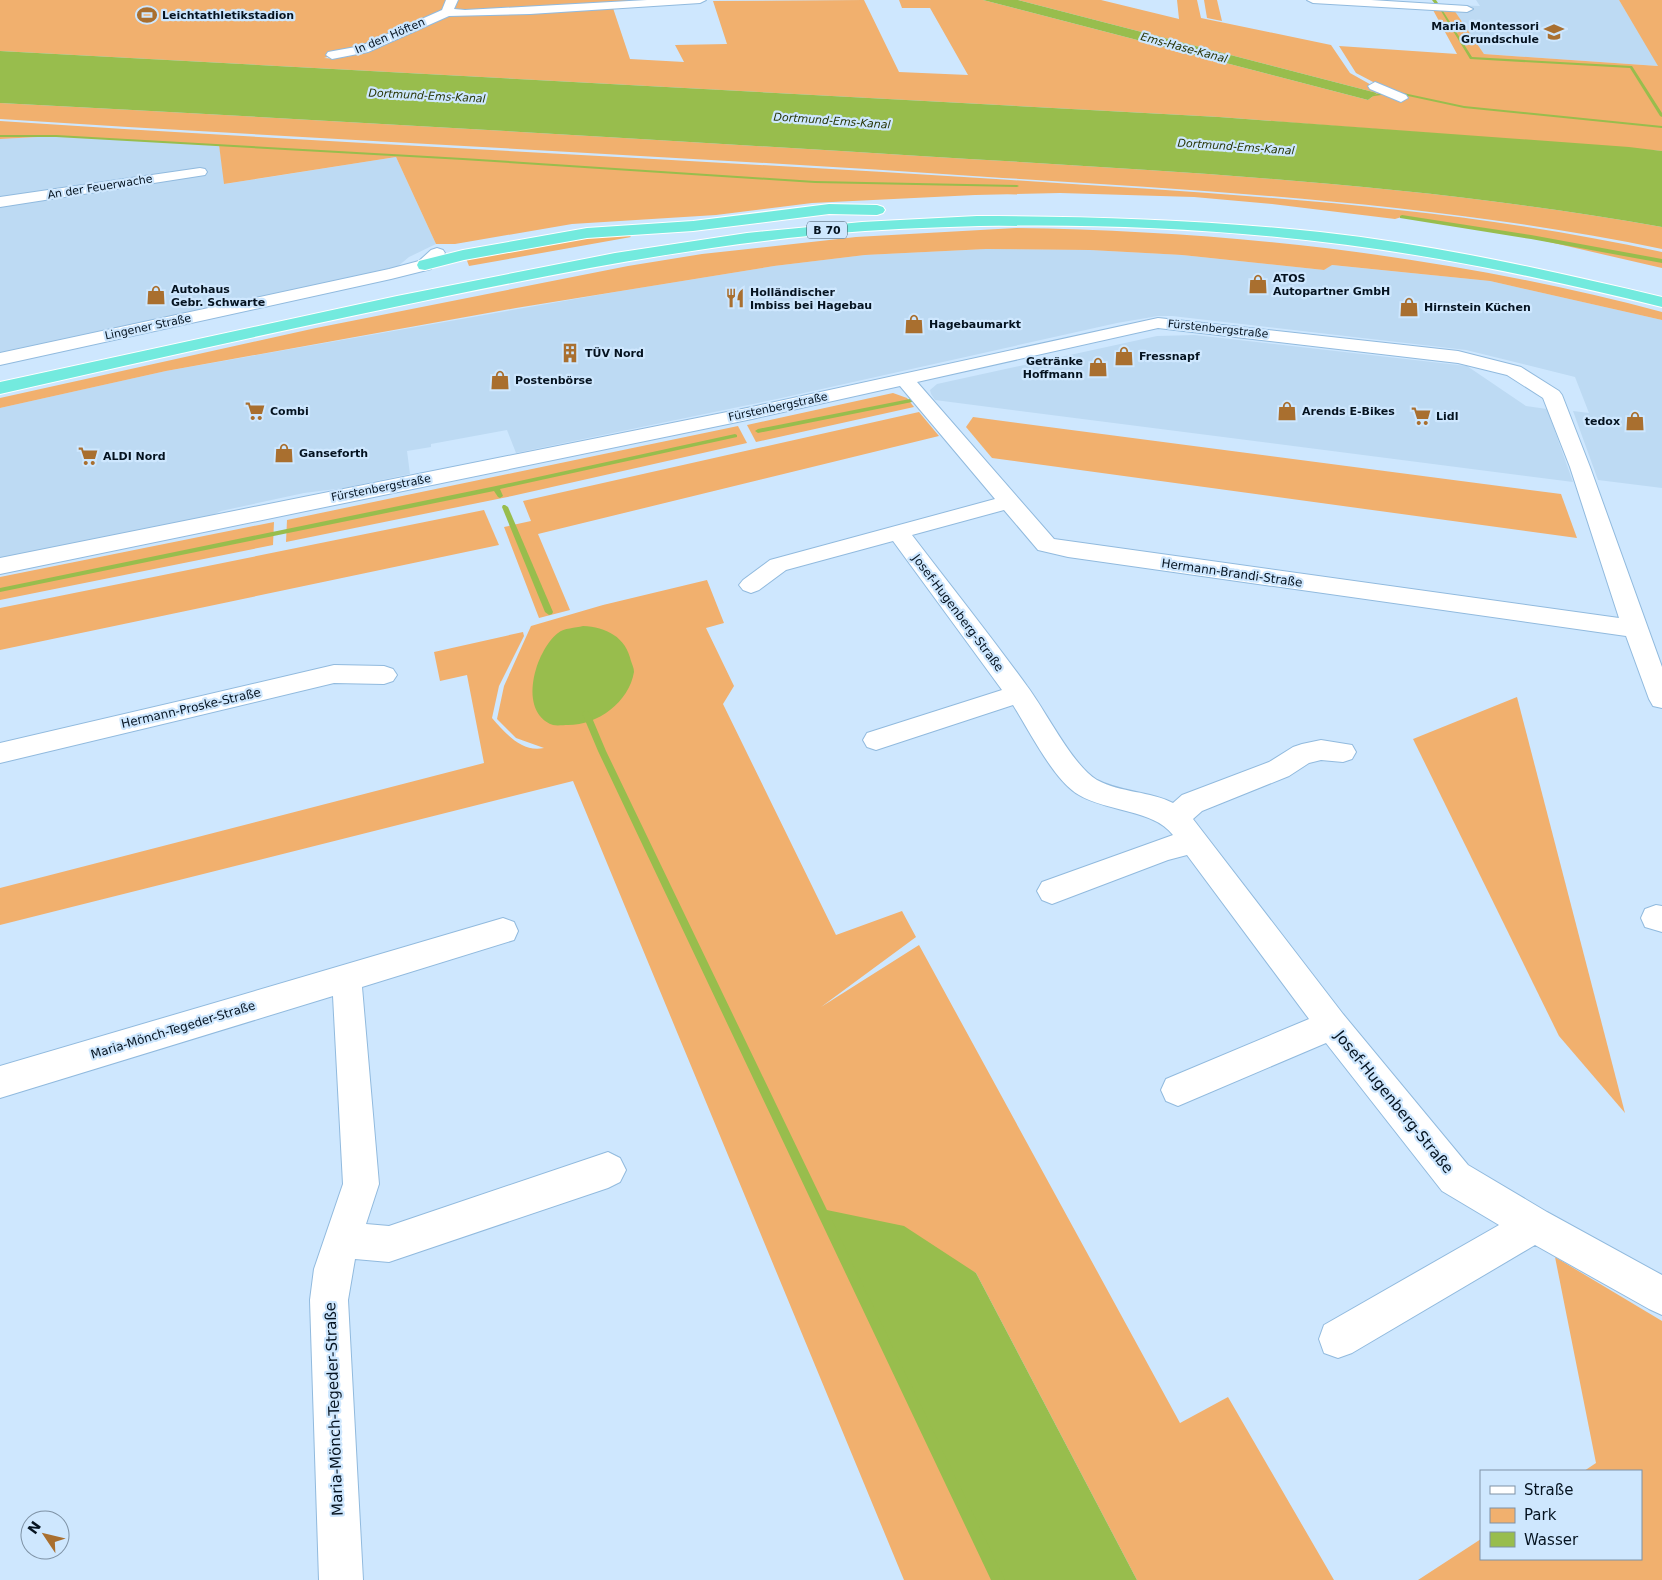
<svg xmlns="http://www.w3.org/2000/svg" width="1662" height="1580" viewBox="0 0 1662 1580" font-family="'DejaVu Sans',sans-serif">
	<style>
		.built { fill: #bddaf3 }
		.green { fill: #f1b06e; fill-rule: evenodd }
		.water { fill: #98bd4d }
		.lines { fill: none; stroke-linecap: round; stroke-linejoin: round }
		.stream { fill: #98bd4d; fill-rule: evenodd }
		.minor-casing { stroke: #91bade; stroke-width: 2 }
		.trunk-casing { stroke: #fff; stroke-width: 2 }
		.minor { fill: #fff; fill-rule: evenodd }
		.trunk { fill: #73eade; fill-rule: evenodd }
		.labels { text-anchor: middle; dominant-baseline: central; stroke-width: 4.5; stroke-linejoin: round; paint-order: stroke }
		.far-poi-label { font-size: 11px; font-weight: bold; fill: #051320; stroke: #cee7fe; text-anchor: start }
		.far-street-label { font-size: 11px; fill: #051320; stroke: #cee7fe }
		.far-water-label { font-size: 11px; font-style: italic; fill: #293708; stroke: #cee7fe }
		.shield { fill: #cee7fe; stroke: #415363; stroke-width: 1 }
		.shield-label { font-size: 11px; font-weight: bold; fill: #051320 }
		.street-label { font-size: 12px; fill: #051320; stroke: #cee7fe }
		.near-street-label { font-size: 15px; fill: #051320; stroke: #cee7fe }
	</style>
	<rect width="100%" height="100%" fill="#cee7fe"/>
	<g class="built">
		<path d="M 1476,0 L 1619,0 L 1659,66 L 1484,54 L 1450,5 L 1480,6 Z"/>
		<path d="M 56,136 L 219,145 L 225,184 L 396,157 L 436,244 L 409,257 L 391,272 L 0,355 L 0,139 Z"/>
		<path d="M 986,249 L 1090,250 L 1182,255 L 1324,270 L 1331,265 L 1490,281 L 1662,320 L 1662,488 L 1598,480 L 1573,411 L 1589,413 L 1575,377 L 1466,350 L 1172,316 L 1158,316 L 1117,323 L 777,399 L 516,453 L 507,430 L 431,444 L 431,447 L 407,451 L 410,474 L 344,488 L 304,493 L 221,511 L 203,520 L 0,559 L 0,408 L 166,371 L 621,291 L 774,266 L 865,255 Z"/>
		<path d="M 1195,335 L 1467,366 L 1526,406 L 1547,409 L 1573,482 L 935,400 L 931,394 L 930,390 L 937,384 L 1157,336 Z"/>
	</g>
	<g class="green">
		<path d="M 0,0 L 680,0 L 613,8 L 630,59 L 684,62 L 675,45 L 727,44 L 713,1 L 864,0 L 899,72 L 968,75 L 930,8 L 902,8 L 899,0 L 983,0 L 1368,100 L 1377,93 L 1018,0 L 1101,0 L 1179,19 L 1177,0 L 1197,0 L 1201,18 L 1331,45 L 1350,73 L 1375,87 L 1375,83 L 1356,73 L 1339,46 L 1457,54 L 1433,10 L 1454,10 L 1484,54 L 1658,66 L 1619,0 L 1662,0 L 1662,151 L 1219,117 L 0,51 ZM 428,17 C 397,34 360,62 324,58 L 359,48 Z"/>
		<path d="M 1204,0 L 1217,0 L 1222,21 L 1207,18 Z"/>
		<path d="M 0,103 C 307,119 614,137 920,156 C 1168,171 1417,183 1662,227 L 1662,249 C 1440,203 1213,191 988,177 C 659,155 329,140 0,119 Z"/>
		<path d="M 0,121 C 332,143 664,158 996,179 C 1219,194 1443,204 1662,252 L 1662,268 L 1532,238 L 1405,216 L 1395,219 L 1272,204 L 1194,197 L 1060,193 L 975,195 L 812,203 L 716,215 L 572,224 L 455,244 L 436,244 L 396,157 L 224,184 L 219,145 L 56,136 L 0,139 Z"/>
		<path d="M 1016,228 C 1234,231 1451,256 1662,312 L 1662,320 L 1490,281 L 1332,265 L 1324,270 L 1182,255 L 1090,250 L 986,249 L 865,255 L 774,266 L 516,308 L 166,371 L 0,408 L 0,398 L 316,328 L 628,266 L 702,254 L 856,237 Z"/>
		<path d="M 629,235 L 631,237 L 469,266 L 466,258 L 584,237 Z"/>
		<path d="M 893,393 L 907,398 L 914,407 L 756,442 L 747,425 Z"/>
		<path d="M 919,412 L 939,436 L 538,534 L 570,610 L 539,618 L 504,527 L 531,521 L 523,501 Z"/>
		<path d="M 973,417 L 1561,494 L 1577,538 L 992,458 L 966,427 Z"/>
		<path d="M 738,426 L 747,443 L 512,496 L 286,542 L 287,520 Z"/>
		<path d="M 484,510 L 499,545 L 0,650 L 0,608 Z"/>
		<path d="M 274,522 L 273,545 L 0,600 L 0,577 Z"/>
		<path d="M 707,580 L 724,623 L 706,628 L 734,686 L 723,704 L 836,935 L 902,911 L 916,937 L 821,1007 L 919,945 L 1180,1423 L 1228,1397 L 1334,1580 L 1137,1580 L 976,1273 L 822,1209 L 998,1580 L 904,1580 L 573,781 L 0,925 L 0,888 L 484,763 L 467,675 L 440,681 L 434,652 L 523,632 L 524,636 L 499,686 L 492,718 C 505,733 522,753 544,748 L 516,738 L 497,719 L 504,686 L 531,626 L 603,605 Z"/>
		<path d="M 1517,697 L 1625,1113 L 1559,1036 L 1413,739 Z"/>
		<path d="M 1555,1257 L 1662,1321 L 1662,1580 L 1418,1580 L 1481,1539 L 1481,1559 L 1641,1559 L 1641,1471 L 1584,1471 L 1596,1463 Z"/>
	</g>
	<g class="water">
		<path d="M 983,0 L 1018,0 L 1377,93 L 1368,100 Z"/>
		<path d="M 0,51 L 1219,117 L 1629,147 L 1662,151 L 1662,227 C 1417,183 1168,171 920,156 C 614,137 307,119 0,103 Z"/>
		<path d="M 583,626 C 606,627 626,637 631,661 C 632,664 634,668 634,672 C 629,702 598,725 568,725 C 564,725 557,726 553,725 C 517,712 535,651 558,633 C 564,628 575,628 583,626 Z"/>
		<path d="M 822,1209 L 904,1226 L 976,1273 L 1137,1580 L 998,1580 Z"/>
	</g>
	<g class="lines">
		<g class="stream">
			<path d="M 1432,0 L 1436,0 L 1438,3 L 1435,4 Z"/>
			<path d="M 1441,11 L 1443,11 L 1472,57 L 1632,66 L 1662,113 L 1662,117 L 1660,116 L 1630,68 L 1470,59 Z"/>
			<path d="M 1394,91 L 1464,106 L 1662,126 L 1662,128 L 1464,108 L 1394,93 L 1368,97 L 1366,96 Z"/>
			<path d="M 0,135 L 56,135 L 463,158 L 815,181 L 1017,185 L 1019,186 L 1017,187 L 815,183 L 463,160 L 56,137 L 0,137 Z"/>
			<path d="M 1402,215 L 1531,235 L 1662,259 L 1662,263 L 1531,239 L 1400,218 L 1400,216 Z"/>
			<path d="M 920,397 L 922,398 L 922,400 L 758,433 L 755,431 L 758,429 Z"/>
			<path d="M 735,434 L 737,435 L 737,437 L 500,489 L 503,496 L 500,498 L 498,497 L 494,491 L 0,592 L 0,588 L 496,486 Z"/>
			<path d="M 503,505 L 505,505 L 508,507 L 553,612 L 552,614 L 549,615 L 545,612 L 502,507 Z"/>
			<path d="M 586,710 L 590,713 L 606,751 L 1005,1580 L 991,1580 L 598,751 L 582,713 Z"/>
		</g>
		<defs>
			<g id="minor">
				<path d="M 446,0 L 458,0 L 454,9 L 465,10 L 647,0 L 706,0 L 700,3 L 530,14 L 449,16 L 368,52 L 332,59 L 326,55 L 328,52 L 361,46 L 442,10 Z"/>
				<path d="M 1307,0 L 1371,0 L 1467,6 L 1473,9 L 1467,12 L 1313,3 Z"/>
				<path d="M 1375,82 L 1406,95 L 1408,98 L 1401,102 L 1370,89 L 1368,86 Z"/>
				<path d="M 200,168 L 205,169 L 207,172 L 205,175 L 0,207 L 0,197 Z"/>
				<path d="M 437,248 L 443,250 L 445,253 L 431,269 L 391,279 L 0,365 L 0,353 L 389,269 L 419,261 L 431,250 Z"/>
				<path d="M 1158,318 L 1458,351 L 1521,367 L 1559,391 L 1562,395 L 1590,467 L 1662,667 L 1662,708 L 1653,706 L 1649,699 L 1626,636 L 1068,557 L 1038,550 L 1004,510 L 912,535 C 951,586 990,635 1027,686 C 1046,711 1072,765 1097,780 C 1121,793 1150,791 1173,803 L 1182,795 L 1269,762 L 1293,747 L 1302,744 L 1321,740 L 1352,745 L 1356,752 L 1352,759 L 1343,762 L 1321,760 L 1309,763 L 1289,776 L 1202,811 L 1193,819 L 1343,1014 L 1468,1165 L 1547,1212 L 1662,1275 L 1662,1315 L 1649,1309 L 1535,1245 L 1352,1353 L 1338,1358 L 1324,1353 L 1319,1339 L 1324,1325 L 1499,1225 L 1442,1191 L 1326,1043 L 1178,1106 L 1166,1101 L 1161,1090 L 1166,1079 L 1309,1019 L 1187,855 L 1168,860 L 1052,904 L 1042,900 L 1037,891 L 1042,882 L 1173,835 C 1153,809 1107,812 1079,795 C 1054,781 1029,730 1013,705 L 876,750 L 867,747 L 863,740 L 867,733 L 1002,690 L 893,541 L 786,570 L 759,590 L 751,593 L 743,590 L 739,585 L 743,580 L 770,560 L 995,499 L 900,386 L 752,419 L 0,574 L 0,558 L 752,407 ZM 1158,328 L 1458,363 L 1507,375 L 1543,398 L 1570,467 L 1619,618 L 1054,539 L 917,382 Z"/>
				<path d="M 334,665 L 384,666 L 393,669 L 397,675 L 393,681 L 384,684 L 334,683 L 0,763 L 0,743 Z"/>
				<path d="M 1656,905 L 1662,906 L 1662,932 L 1645,927 L 1641,918 L 1645,909 Z"/>
				<path d="M 503,918 L 514,922 L 518,931 L 514,940 L 362,987 L 379,1184 L 366,1224 L 389,1226 L 608,1152 L 620,1158 L 626,1170 L 620,1182 L 608,1188 L 389,1262 L 355,1259 L 348,1300 L 363,1580 L 319,1580 L 310,1300 L 314,1269 L 343,1184 L 333,996 L 0,1098 L 0,1066 Z"/>
			</g>
			<g id="trunk">
				<path d="M 829,204 L 877,205 L 883,207 L 885,210 L 883,213 L 877,215 L 829,214 L 693,231 L 587,238 L 464,260 L 425,270 L 419,269 L 417,265 L 419,261 L 463,250 L 587,228 L 693,221 Z"/>
				<path d="M 977,216 C 1092,216 1206,220 1320,232 C 1436,245 1549,270 1662,297 L 1662,307 C 1588,289 1514,272 1439,259 C 1250,226 1056,219 865,231 C 724,241 585,268 447,296 C 297,327 149,360 0,394 L 0,382 L 397,296 L 615,253 L 747,233 L 862,222 Z"/>
			</g>
		</defs>
		<use href="#minor" class="minor-casing"/>
		<use href="#trunk" class="trunk-casing"/>
		<use href="#minor" class="minor"/>
		<use href="#trunk" class="trunk"/>
	</g>
	<defs>
		<symbol id="stadium-bare" viewBox="-9 -9 18 18"><path d="M0-5a6.5 5 0 1 0 0 10a6.5 5 0 1 0 0-10ZM-3.5-1.8h7v3.6h-7Z" fill="#a96f2f" stroke="#cee7fe" stroke-width="2.5" paint-order="stroke"/></symbol>
		<symbol id="school-bare" viewBox="-9 -9 18 18"><path d="M0-5L7-2L0 1L-7-2ZM-4 1L0 2.5L4 1V4Q0 6-4 4Z" fill="#a96f2f" stroke="#cee7fe" stroke-width="2.5" paint-order="stroke"/></symbol>
		<symbol id="shop-bare" viewBox="-9 -9 18 18"><path d="M-5-2.5h2.3a2.7 3.5 0 0 1 5.4 0H5L5.5 6h-11ZM-1.5-2.5h3a1.5 2.3 0 0 0-3 0Z" fill="#a96f2f" stroke="#cee7fe" stroke-width="2.5" paint-order="stroke"/></symbol>
		<symbol id="restaurant-bare" viewBox="-9 -9 18 18"><path d="M-5-6h1v4h1v-4h1v4h1v-4h1v5L-1.5 .5V6h-2V.5L-5-1ZM5-6V6H3V1.5H1.5Q1.5-4 5-6Z" fill="#a96f2f" stroke="#cee7fe" stroke-width="2.5" paint-order="stroke"/></symbol>
		<symbol id="building-bare" viewBox="-9 -9 18 18"><path d="M-4-6H4V6H1V3H-1V6H-4ZM-2.5-4.3h1.7v1.8h-1.7ZM.8-4.3h1.7v1.8H.8ZM-2.5-1h1.7V.8h-1.7ZM.8-1h1.7V.8H.8Z" fill="#a96f2f" stroke="#cee7fe" stroke-width="2.5" paint-order="stroke"/></symbol>
		<symbol id="supermarket-bare" viewBox="-9 -9 18 18"><path d="M-6-5.5h2.5l.6 2H6L4.5 2H-2.5L-4.4-4H-6ZM-1.5 3.2a1.3 1.3 0 1 0 .1 0ZM3 3.2a1.3 1.3 0 1 0 .1 0Z" fill="#a96f2f" stroke="#cee7fe" stroke-width="2.5" paint-order="stroke"/></symbol>
	</defs>
	<g fill-rule="evenodd">
		<use href="#stadium-bare" x="133" y="1" width="28" height="28"/>
		<use href="#school-bare" x="1540" y="18" width="28" height="28"/>
		<use href="#shop-bare" x="1244" y="270" width="28" height="28"/>
		<use href="#shop-bare" x="142" y="281" width="28" height="28"/>
		<use href="#restaurant-bare" x="721" y="284" width="28" height="28"/>
		<use href="#shop-bare" x="1395" y="293" width="28" height="28"/>
		<use href="#shop-bare" x="900" y="310" width="28" height="28"/>
		<use href="#building-bare" x="556" y="339" width="28" height="28"/>
		<use href="#shop-bare" x="1110" y="342" width="28" height="28"/>
		<use href="#shop-bare" x="1084" y="353" width="28" height="28"/>
		<use href="#shop-bare" x="486" y="366" width="28" height="28"/>
		<use href="#supermarket-bare" x="241" y="397" width="28" height="28"/>
		<use href="#shop-bare" x="1273" y="397" width="28" height="28"/>
		<use href="#supermarket-bare" x="1407" y="402" width="28" height="28"/>
		<use href="#shop-bare" x="1621" y="407" width="28" height="28"/>
		<use href="#shop-bare" x="270" y="439" width="28" height="28"/>
		<use href="#supermarket-bare" x="74" y="442" width="28" height="28"/>
	</g>
	<g class="labels">
		<g class="far-poi-label">
			<text x="162" y="15">Leichtathletikstadion</text>
			<text x="1539" y="26" text-anchor="end">Maria Montessori<tspan x="1539" dy="13">Grundschule</tspan></text>
			<text x="1273" y="278">ATOS<tspan x="1273" dy="13">Autopartner GmbH</tspan></text>
			<text x="171" y="289">Autohaus<tspan x="171" dy="13">Gebr. Schwarte</tspan></text>
			<text x="750" y="292">Holländischer<tspan x="750" dy="13">Imbiss bei Hagebau</tspan></text>
			<text x="1424" y="307">Hirnstein Küchen</text>
			<text x="929" y="324">Hagebaumarkt</text>
			<text x="585" y="353">TÜV Nord</text>
			<text x="1139" y="356">Fressnapf</text>
			<text x="1083" y="361" text-anchor="end">Getränke<tspan x="1083" dy="13">Hoffmann</tspan></text>
			<text x="515" y="380">Postenbörse</text>
			<text x="270" y="411">Combi</text>
			<text x="1302" y="411">Arends E-Bikes</text>
			<text x="1436" y="416">Lidl</text>
			<text x="1620" y="421" text-anchor="end">tedox</text>
			<text x="299" y="453">Ganseforth</text>
			<text x="103" y="456">ALDI Nord</text>
		</g>
		<g class="far-street-label">
			<text transform="translate(390 36) rotate(-23)">In den Höften</text>
			<text transform="translate(100 187) rotate(-9)">An der Feuerwache</text>
			<text transform="translate(148 327) rotate(-12)">Lingener Straße</text>
			<text transform="translate(1218 329) rotate(6)">Fürstenbergstraße</text>
			<text transform="translate(778 407) rotate(-12)">Fürstenbergstraße</text>
			<text transform="translate(381 488) rotate(-11)">Fürstenbergstraße</text>
		</g>
		<g class="far-water-label">
			<text transform="translate(1184 48) rotate(15)">Ems-Hase-Kanal</text>
			<text transform="translate(427 96) rotate(3)">Dortmund-Ems-Kanal</text>
			<text transform="translate(832 121) rotate(4)">Dortmund-Ems-Kanal</text>
			<text transform="translate(1236 147) rotate(4)">Dortmund-Ems-Kanal</text>
		</g>
		<rect class="shield" x="807" y="221.5" width="40" height="17" rx="4"/>
		<g class="shield-label">
			<text x="827" y="230">B 70</text>
		</g>
		<g class="street-label">
			<text transform="translate(1232 573) rotate(8)">Hermann-Brandi-Straße</text>
			<text transform="translate(958 613) rotate(53)">Josef-Hugenberg-Straße</text>
			<text transform="translate(191 708) rotate(-13)">Hermann-Proske-Straße</text>
			<text transform="translate(173 1030) rotate(-17)">Maria-Mönch-Tegeder-Straße</text>
		</g>
		<g class="near-street-label">
			<text transform="translate(1394 1102) rotate(51)">Josef-Hugenberg-Straße</text>
			<text transform="translate(334 1409) rotate(-92)">Maria-Mönch-Tegeder-Straße</text>
		</g>
	</g>
	<rect x="1480" y="1470" width="162" height="90" fill="#cee7fe" stroke="#7e92a5"/>
	<rect x="1490" y="1486" width="25" height="8" fill="#ffffff" stroke="#7e92a5"/>
	<text x="1524" y="1495" font-size="15" fill="#051320">Straße</text>
	<rect x="1490" y="1508" width="25" height="15" fill="#f1b06e" stroke="#7e92a5"/>
	<text x="1524" y="1520" font-size="15" fill="#051320">Park</text>
	<rect x="1490" y="1532" width="25" height="15" fill="#98bd4d" stroke="#7e92a5"/>
	<text x="1524" y="1545" font-size="15" fill="#051320">Wasser</text>
	<g transform="translate(45 1535) rotate(305)"><circle r="24" fill="#cee7fe" stroke="#7e92a5"/>
	<path d="M0-4L9 19L0 12L-9 19Z" fill="#a96f2f"/>
	<text y="-8" font-size="14" font-weight="bold" text-anchor="middle" fill="#051320">N</text>
	</g>
</svg>
